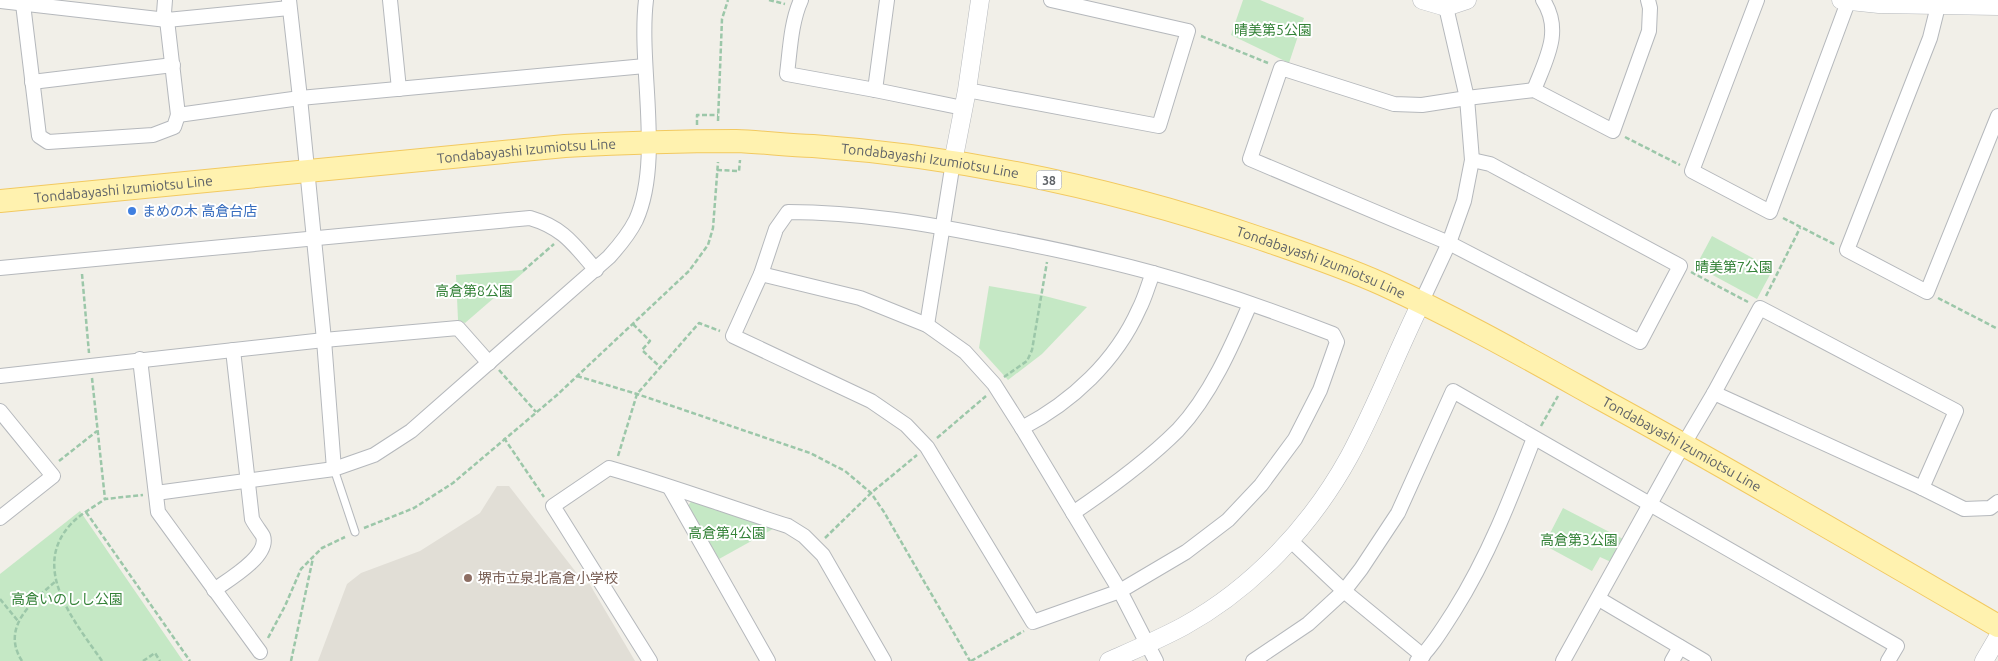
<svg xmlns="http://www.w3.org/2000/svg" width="1998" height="661" viewBox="0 0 1998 661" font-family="Ubuntu,'Noto Sans JP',sans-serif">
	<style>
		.education { fill: #e1ded6 }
		.green { fill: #c5e8c5 }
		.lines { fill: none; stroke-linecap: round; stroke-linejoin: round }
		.service-casing { stroke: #b5b8bc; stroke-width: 9 }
		.minor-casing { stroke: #b5b8bc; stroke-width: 16 }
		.tertiary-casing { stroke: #b5b8bc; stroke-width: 19 }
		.primary-casing { stroke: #f2c960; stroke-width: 24 }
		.path { stroke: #9cc7a9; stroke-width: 2.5; stroke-dasharray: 5 2.5; stroke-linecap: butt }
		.service { stroke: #fff; stroke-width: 7 }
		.minor { stroke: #fff; stroke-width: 14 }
		.tertiary { stroke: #fff; stroke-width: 18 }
		.primary { stroke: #fff2af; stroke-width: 22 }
		.shop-dot { fill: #3f7fe0; stroke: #fff; stroke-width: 2 }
		.education-dot { fill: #8d6e63; stroke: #fff; stroke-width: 2 }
		.labels { text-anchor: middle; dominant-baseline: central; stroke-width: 4; stroke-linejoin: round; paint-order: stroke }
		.shield { fill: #fff; stroke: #8f9295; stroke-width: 1 }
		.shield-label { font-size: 12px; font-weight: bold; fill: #5f6368 }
		.park-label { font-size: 14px; fill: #348238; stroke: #fff }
		.street-label { font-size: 14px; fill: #5f6368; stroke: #fff }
		.shop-label { font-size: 14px; fill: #366cbe; stroke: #fff; text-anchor: start }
		.education-label { font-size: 14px; fill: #785e54; stroke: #fff; text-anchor: start }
	</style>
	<rect width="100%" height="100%" fill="#f1efe8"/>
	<path class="education" d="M 497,486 L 509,486 L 586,585 L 589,583 L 635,661 L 318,661 L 347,584 L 361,573 L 420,551 L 480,513 Z"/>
	<g class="green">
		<path d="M 1243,0 L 1260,0 L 1304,18 L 1289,63 L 1231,35 Z"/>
		<path d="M 1712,236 L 1773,269 L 1757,299 L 1696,266 Z"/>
		<path d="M 522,270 L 524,272 L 465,323 L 458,320 L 456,275 Z"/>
		<path d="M 989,286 L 1041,295 L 1087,307 L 1042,354 L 1008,380 L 979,348 Z"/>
		<path d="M 692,500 L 773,529 L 719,559 L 688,506 Z"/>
		<path d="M 1563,508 L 1623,539 L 1611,562 L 1600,557 L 1592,571 L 1544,545 Z"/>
		<path d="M 80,511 L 183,661 L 0,661 L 0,574 Z"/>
	</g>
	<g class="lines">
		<defs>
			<path id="service" d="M 334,469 L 355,532"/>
			<g id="minor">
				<path d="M 165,0 L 164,13 L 167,20 L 178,115 L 300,98 L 645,66"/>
				<path d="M 289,0 L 300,98 L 324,340 L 334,469"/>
				<path d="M 390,0 L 399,89"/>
				<path d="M 801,0 C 791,22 790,50 787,74 L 875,90 L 963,108"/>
				<path d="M 1757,0 L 1692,171 L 1770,212 L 1848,2"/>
				<path d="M 0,1 L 167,20 L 289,8"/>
				<path d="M 23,4 L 39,136 L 48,142 L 153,135 L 174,127 L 178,115"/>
				<path d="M 1938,6 L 1930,38 L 1847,250 L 1927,292 L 1998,116"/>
				<path d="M 32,82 L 173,65"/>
				<path d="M 875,90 L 887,0"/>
				<path d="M 967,90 L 1159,126 L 1188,31 L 1051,0"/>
				<path d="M 1534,90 C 1546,59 1563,31 1543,0"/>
				<path d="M 1472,160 L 1490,164 L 1680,266 L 1640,342 L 1449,243 L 1250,159 L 1281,68 L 1394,104 L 1422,105 L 1467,98 L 1534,90 L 1613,131 L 1649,31 L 1650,8 L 1648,0"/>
				<path d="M 788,212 C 859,212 929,224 998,238 C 1050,248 1102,259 1153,273 C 1214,290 1274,311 1333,334 L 1337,342 L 1320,390 L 1295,439 L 1261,485 L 1228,520 L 1186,552 L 1120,591 L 1033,622 L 927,447 L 906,425 L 871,401 L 733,336 L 761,274 L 776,229 Z"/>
				<path d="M 0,268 L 530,218 C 564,228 574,245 596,270"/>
				<path d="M 761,274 L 860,298 L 927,325 L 965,352 L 994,384 L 1022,428 L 1120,591 L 1156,661"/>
				<path d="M 1421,303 L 1449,243 L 1464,201 L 1472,160 L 1467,98 L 1446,7 L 1446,0"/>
				<path d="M 927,325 L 953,162"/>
				<path d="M 140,359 L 158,512 L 260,652"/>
				<path d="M 0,376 L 324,340 L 458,328 L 489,363"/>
				<path d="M 1714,393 L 1922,488 L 1964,509 L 1990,508 L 1998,502"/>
				<path d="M 0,411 L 53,476 L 0,518"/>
				<path d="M 1022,428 C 1072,402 1116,361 1139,309 C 1145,298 1148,285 1153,273"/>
				<path d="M 670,488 L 768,661"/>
				<path d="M 156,493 L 334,469 L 374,455 L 411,431 L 609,257 C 619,246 629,234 636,220 C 663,160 638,66 646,0"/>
				<path d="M 1073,513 C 1110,488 1146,462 1178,430 C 1210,396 1232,346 1250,304"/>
				<path d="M 1290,540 L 1344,591 L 1423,656"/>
				<path d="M 214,590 C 228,580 270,556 263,536 C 260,531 255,525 252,519 L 233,350"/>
				<path d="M 1599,599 L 1704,661"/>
				<path d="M 650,661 L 553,506 L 609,468 C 669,485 728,507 788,526 L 804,536 L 823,555 L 884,661"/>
				<path d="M 1253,661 L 1308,624 L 1344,591 L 1361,569 L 1398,513 L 1453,391 L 1897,646 L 1888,661"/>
				<path d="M 1417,661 C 1432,647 1443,628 1454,611 C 1488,557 1511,498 1534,438"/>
				<path d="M 1563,661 L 1675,459 L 1714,393 L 1760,308 L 1956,411 L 1922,488"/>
				<path d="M 1672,661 L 1680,647"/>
			</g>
			<g id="tertiary">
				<path d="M 1422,0 L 1446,7 L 1467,0"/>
				<path d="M 1841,0 L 1879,4 L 1998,6"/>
				<path d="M 953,162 L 967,90 L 980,0"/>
				<path d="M 1109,661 C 1134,650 1160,639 1184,626 C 1253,588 1311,526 1349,457 C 1376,407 1396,354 1421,303"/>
				<path d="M 1984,661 L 1998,637"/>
			</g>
			<g id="primary">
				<path id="s1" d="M 0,201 L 565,146 C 622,143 679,141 736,141 C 761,142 787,145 813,146 C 965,157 1115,189 1259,238 C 1300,252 1342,266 1382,284 C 1457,318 1529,359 1601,399 C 1735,472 1866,549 1998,626"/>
			</g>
		</defs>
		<use href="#service" class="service-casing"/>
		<use href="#minor" class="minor-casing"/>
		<use href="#tertiary" class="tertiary-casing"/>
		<use href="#primary" class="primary-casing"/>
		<g class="path">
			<path d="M 769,0 L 785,4"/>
			<path d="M 1201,36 L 1268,63"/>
			<path d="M 718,121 L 722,19 L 728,0"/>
			<path d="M 697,125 L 697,115 L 718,115"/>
			<path d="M 1625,137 L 1680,165"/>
			<path d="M 717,170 L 739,171 L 740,160"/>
			<path d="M 1783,218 L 1836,245"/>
			<path d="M 523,271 L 554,244"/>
			<path d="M 1691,272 L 1748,302"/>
			<path d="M 82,274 L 89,353"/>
			<path d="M 1766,296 L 1800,228"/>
			<path d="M 1938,298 L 1998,329"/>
			<path d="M 633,324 L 650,341 L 642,350 L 660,367"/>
			<path d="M 499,370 L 536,412"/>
			<path d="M 577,376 L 637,394 L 810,453 L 845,471 L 871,493 L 884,512 L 970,661"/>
			<path d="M 1004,377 L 1027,361 L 1032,350 L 1047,262"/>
			<path d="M 92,378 L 105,499 L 143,495"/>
			<path d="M 1541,426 L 1558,396"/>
			<path d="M 504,438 L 544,497"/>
			<path d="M 937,438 L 986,396"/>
			<path d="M 618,456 L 637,394 L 699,323 L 720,331"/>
			<path d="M 59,461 L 97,431"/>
			<path d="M 86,512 L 190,661"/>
			<path d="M 364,528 L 414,508 L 453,483 L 557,395 L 689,271 L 708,245 L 713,228 L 718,162"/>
			<path d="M 825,538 L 871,493 L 917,455"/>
			<path d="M 0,599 L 18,621"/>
			<path d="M 268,638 L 285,606 L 301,569 L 322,548 L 345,537"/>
			<path d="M 22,661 C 0,627 33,601 56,581"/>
			<path d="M 102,661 C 76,623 29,569 71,524 C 80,514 94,507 105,499"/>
			<path d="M 143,661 L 155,653 L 160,661"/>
			<path d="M 291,661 L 313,558"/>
			<path d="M 971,661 L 1024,631"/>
		</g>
		<use href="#service" class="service"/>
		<use href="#minor" class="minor"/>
		<use href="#tertiary" class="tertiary"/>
		<use href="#primary" class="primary"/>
	</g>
	<circle class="shop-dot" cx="132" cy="211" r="5"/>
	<circle class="education-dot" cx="468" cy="578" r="5"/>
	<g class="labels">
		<rect class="shield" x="1036.5" y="170.5" width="25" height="19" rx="4"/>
		<g class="shield-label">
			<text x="1049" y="180">38</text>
		</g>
		<g class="park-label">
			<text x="1273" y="30">晴美第5公園</text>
			<text x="1734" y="267">晴美第7公園</text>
			<text x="474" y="291">高倉第8公園</text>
			<text x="727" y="533">高倉第4公園</text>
			<text x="1579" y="540">高倉第3公園</text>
			<text x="67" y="599">高倉いのしし公園</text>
		</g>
		<g class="street-label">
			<text stroke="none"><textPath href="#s1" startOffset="529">Tondabayashi Izumiotsu Line</textPath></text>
			<text stroke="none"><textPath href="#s1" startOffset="934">Tondabayashi Izumiotsu Line</textPath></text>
			<text stroke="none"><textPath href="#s1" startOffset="124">Tondabayashi Izumiotsu Line</textPath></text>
			<text stroke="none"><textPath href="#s1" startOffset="1339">Tondabayashi Izumiotsu Line</textPath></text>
			<text stroke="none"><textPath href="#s1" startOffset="1744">Tondabayashi Izumiotsu Line</textPath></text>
		</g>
		<g class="shop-label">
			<text x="142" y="211">まめの木 高倉台店</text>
		</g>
		<g class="education-label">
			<text x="478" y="578">堺市立泉北高倉小学校</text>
		</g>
	</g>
</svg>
